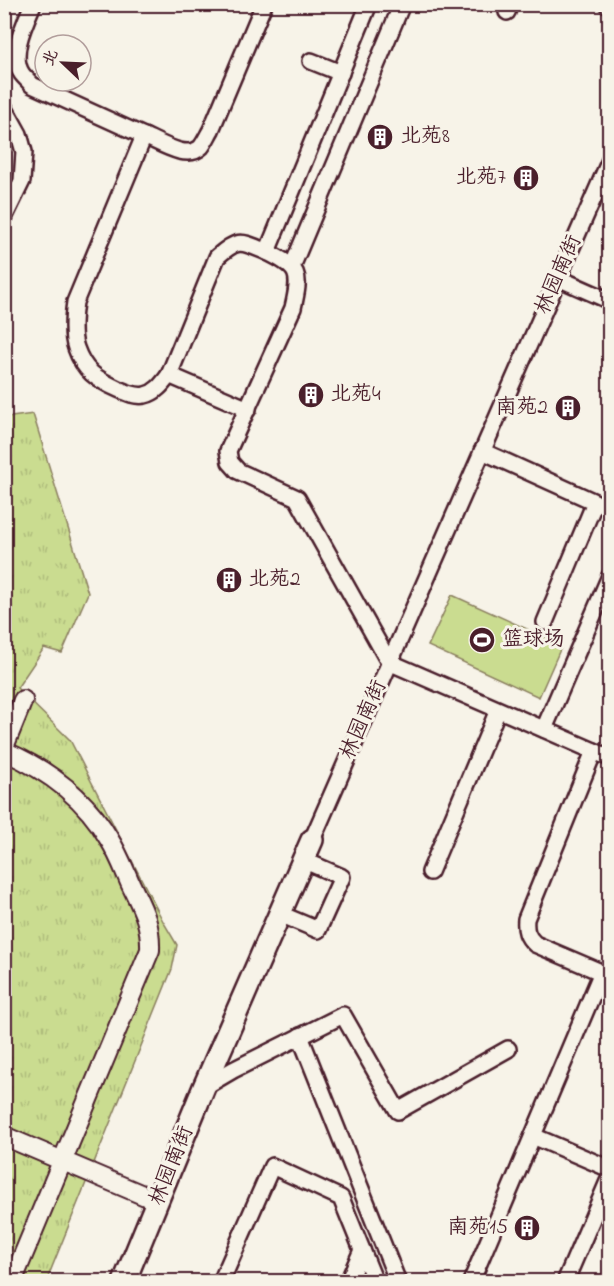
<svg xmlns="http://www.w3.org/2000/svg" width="614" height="1286" viewBox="0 0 614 1286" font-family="'Indie Flower','LXGW WenKai TC',sans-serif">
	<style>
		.grass { fill: #cadc90; stroke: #8a7e5e; stroke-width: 1.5 }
		.park { fill: url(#park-tufts); stroke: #8a7e5e; stroke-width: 1.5 }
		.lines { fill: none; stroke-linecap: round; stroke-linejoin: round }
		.minor-casing { stroke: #4a1f2b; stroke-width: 20 }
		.tertiary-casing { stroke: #4a1f2b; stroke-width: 22 }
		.secondary-casing { stroke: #4a1f2b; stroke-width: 26 }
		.minor { stroke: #f7f3e8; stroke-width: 15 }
		.tertiary { stroke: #f7f3e8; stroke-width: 18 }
		.secondary { stroke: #f7f3e8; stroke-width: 21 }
		.labels { text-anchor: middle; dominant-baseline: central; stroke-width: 6; stroke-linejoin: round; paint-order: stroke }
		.poi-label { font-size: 21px; fill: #4a1f2b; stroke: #f7f3e8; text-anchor: start }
		.street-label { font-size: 21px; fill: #4a1f2b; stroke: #f7f3e8 }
	</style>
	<defs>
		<pattern id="park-tufts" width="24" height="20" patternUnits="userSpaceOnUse" patternTransform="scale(1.5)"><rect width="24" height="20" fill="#cadc90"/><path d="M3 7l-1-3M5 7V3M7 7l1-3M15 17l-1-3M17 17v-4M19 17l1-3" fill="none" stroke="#afbc7c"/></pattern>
	</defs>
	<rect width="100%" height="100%" fill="#f7f3e8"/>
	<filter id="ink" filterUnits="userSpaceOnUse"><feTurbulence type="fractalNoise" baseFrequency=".0167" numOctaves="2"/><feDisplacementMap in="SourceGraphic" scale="12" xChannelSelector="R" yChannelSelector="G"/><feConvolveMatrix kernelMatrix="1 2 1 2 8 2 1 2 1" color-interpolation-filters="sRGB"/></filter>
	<g filter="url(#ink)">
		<path class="grass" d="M 452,595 L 562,645 L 539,697 L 428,646 Z"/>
		<path class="park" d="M 33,414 L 88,593 L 62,653 L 44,648 L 17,688 L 70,740 L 164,923 L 177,945 L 172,969 L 46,1282 L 4,1281 L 4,418 Z"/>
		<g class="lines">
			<defs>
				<g id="minor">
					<path d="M 33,4 C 25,23 9,55 22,74 C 25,78 29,81 32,85 L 144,136 L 75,302 C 73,316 71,334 76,348 C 84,371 96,379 118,389 C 125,392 136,397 145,395 C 156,393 163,383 169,375 L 217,257 C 239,237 242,242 267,252"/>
					<path d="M 369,4 L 267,252 C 300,268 301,273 293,308 L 228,451 L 230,462 L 238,471 L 297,498 L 389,662 L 610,758"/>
					<path d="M 607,4 L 610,6"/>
					<path d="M 507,12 L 510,4"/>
					<path d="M 311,61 L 341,73"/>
					<path d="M 4,107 L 19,134 L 24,152 L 22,181 L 4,218"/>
					<path d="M 144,136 C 159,142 187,161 201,147 C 205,142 208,135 211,130 L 264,4"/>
					<path d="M 292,267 L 402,4"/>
					<path d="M 558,278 L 610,301"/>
					<path d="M 169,375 L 248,409"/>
					<path d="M 482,451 L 595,502 L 545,622"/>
					<path d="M 544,729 L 610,576"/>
					<path d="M 594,751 L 526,919 C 525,930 527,937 535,944 L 610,976"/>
					<path d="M 312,840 L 610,160"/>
					<path d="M 430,872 L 498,710"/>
					<path d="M 280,914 L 318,930 L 342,877 L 303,860"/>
					<path d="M 300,1036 L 398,1282"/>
					<path d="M 204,1087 L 233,1070 L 343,1015 L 398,1111 L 508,1049"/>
					<path d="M 533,1136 L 610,1169"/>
					<path d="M 221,1282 L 272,1166 L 341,1198 L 375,1282"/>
					<path d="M 348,1282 L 362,1250"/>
					<path d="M 471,1282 L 602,972"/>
					<path d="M 565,1282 L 610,1177"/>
				</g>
				<g id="tertiary">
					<path d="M 4,747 L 23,700"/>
					<path d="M 4,751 C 48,770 85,797 109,839 C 118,853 124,869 131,885 C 142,908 151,923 150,950 L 12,1282"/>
					<path d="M 4,1136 L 157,1201"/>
				</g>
				<path id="secondary" d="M 124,1282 L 204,1087 L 312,840"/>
			</defs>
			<use href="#minor" class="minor-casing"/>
			<use href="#tertiary" class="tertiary-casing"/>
			<use href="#secondary" class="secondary-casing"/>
			<use href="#minor" class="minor"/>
			<use href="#tertiary" class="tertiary"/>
			<use href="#secondary" class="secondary"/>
		</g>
	</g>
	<defs>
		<symbol id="building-disc" viewBox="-11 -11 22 22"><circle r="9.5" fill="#4a1f2b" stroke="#f7f3e8"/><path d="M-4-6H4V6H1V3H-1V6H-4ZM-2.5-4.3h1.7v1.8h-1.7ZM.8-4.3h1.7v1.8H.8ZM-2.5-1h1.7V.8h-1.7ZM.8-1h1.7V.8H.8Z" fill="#fff"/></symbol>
		<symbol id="stadium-disc" viewBox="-11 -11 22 22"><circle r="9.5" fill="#4a1f2b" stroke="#f7f3e8"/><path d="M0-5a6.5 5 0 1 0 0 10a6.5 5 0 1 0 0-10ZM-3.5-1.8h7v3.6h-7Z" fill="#fff"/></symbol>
	</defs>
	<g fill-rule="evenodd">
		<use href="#building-disc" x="365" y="122" width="30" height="30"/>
		<use href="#building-disc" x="511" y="163" width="30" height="30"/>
		<use href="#building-disc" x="296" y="380" width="30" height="30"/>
		<use href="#building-disc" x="553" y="393" width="30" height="30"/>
		<use href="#building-disc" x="214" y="565" width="30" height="30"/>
		<use href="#stadium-disc" x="467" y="625" width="30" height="30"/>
		<use href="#building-disc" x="512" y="1213" width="30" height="30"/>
	</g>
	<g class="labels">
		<g class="poi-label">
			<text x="400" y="137">北苑8</text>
			<text x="506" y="178" text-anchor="end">北苑7</text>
			<text x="330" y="395">北苑4</text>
			<text x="548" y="408" text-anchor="end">南苑2</text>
			<text x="248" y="580">北苑2</text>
			<text x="502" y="640">篮球场</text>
			<text x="508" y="1228" text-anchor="end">南苑15</text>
		</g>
		<g class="street-label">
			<text transform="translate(559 275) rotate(-66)">林园南街</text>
			<text transform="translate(364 720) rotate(-66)">林园南街</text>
			<text transform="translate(172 1166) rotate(-68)">林园南街</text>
		</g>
	</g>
	<rect width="614" height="1286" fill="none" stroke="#f7f3e8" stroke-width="24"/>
	<rect x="12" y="12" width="590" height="1262" fill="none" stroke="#4a1f2b" stroke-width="2" filter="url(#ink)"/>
	<g transform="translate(63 63) rotate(293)"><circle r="28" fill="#f7f3e8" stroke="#b29e9c" stroke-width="1.5"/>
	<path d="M0-4.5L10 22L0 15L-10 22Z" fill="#4a1f2b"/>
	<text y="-9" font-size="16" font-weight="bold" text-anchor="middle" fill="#4a1f2b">北</text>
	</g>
</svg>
